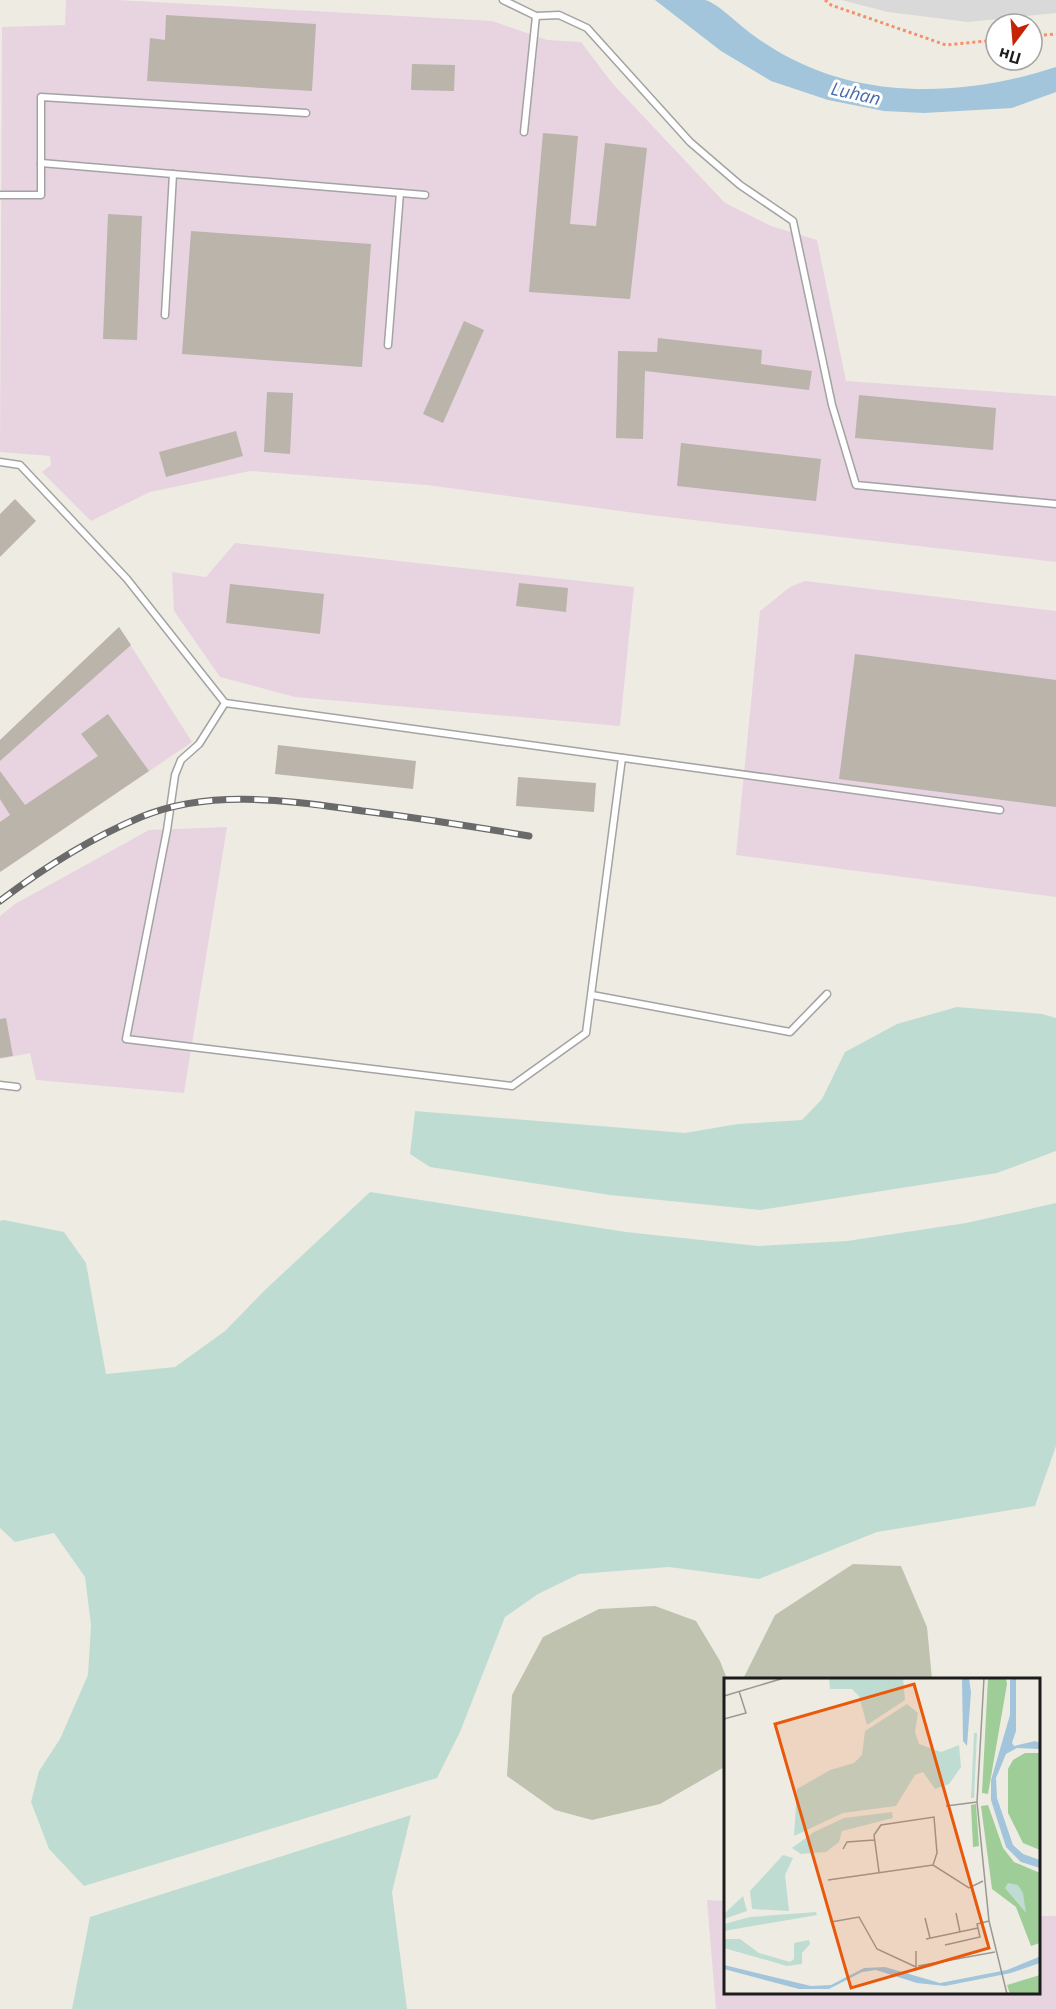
<svg xmlns="http://www.w3.org/2000/svg" width="1056" height="2009" viewBox="0 0 1056 2009" font-family="'Open Sans',sans-serif">
	<style>
		.residential { fill: #dad9d9 }
		.industrial { fill: #e7d4e0 }
		.construction { fill: #bfc2ae }
		.wetland { fill: #bfdcd3 }
		.water { fill: #a2c5db }
		.building { fill: #bab4ab }
		.lines { fill: none; stroke-linecap: round; stroke-linejoin: round }
		.service-casing { stroke: #a3a3a3; stroke-width: 9 }
		.path { stroke: #f88f68; stroke-width: 3; stroke-dasharray: 3 3; stroke-linecap: butt }
		.service { stroke: #fff; stroke-width: 6 }
		.rail-casing { stroke: #6a6a6a; stroke-width: 7 }
		.rail { stroke: #fff; stroke-width: 4.5; stroke-dasharray: 14; stroke-linecap: butt }
		.labels { text-anchor: middle; dominant-baseline: central; stroke-width: 6; stroke-linejoin: round; paint-order: stroke }
		.water-label { font-size: 18px; font-style: italic; fill: #4a6aaa; stroke: #fff }
		.inset-road { fill: none; stroke: #9a9993; stroke-width: 1.5 }
		.view { fill: #e8590c; fill-opacity: 0.15; stroke: #e8590c; stroke-width: 3 }
		.inset-edge { fill: none; stroke: #1c1c1c; stroke-width: 3 }
	</style>
	<rect width="100%" height="100%" fill="#eeece2"/>
	<path class="residential" d="M 841,0 L 1056,0 L 1056,13 L 968,22 L 888,12 Z"/>
	<g class="industrial">
		<path d="M 66,0 L 118,0 L 492,21 L 547,40 L 581,42 L 612,83 L 725,203 L 771,226 L 817,240 L 846,381 L 1056,396 L 1056,562 L 650,515 L 427,485 L 250,471 L 150,492 L 91,521 L 42,472 L 51,465 L 50,456 L 0,452 L 2,27 L 65,25 Z"/>
		<path d="M 235,543 L 634,587 L 620,726 L 295,697 L 220,677 L 174,611 L 172,572 L 206,577 Z"/>
		<path d="M 805,581 L 1056,611 L 1056,897 L 736,855 L 760,611 L 790,587 Z"/>
		<path d="M 119,627 L 192,742 L 2,871 L 0,868 L 0,740 Z"/>
		<path d="M 227,827 L 184,1093 L 36,1080 L 30,1053 L 0,1059 L 0,916 L 15,904 L 149,830 Z"/>
		<path d="M 707,1900 L 726,1901 L 726,1992 L 1040,1992 L 1040,1916 L 1056,1916 L 1056,2009 L 716,2009 Z"/>
	</g>
	<g class="construction">
		<path d="M 853,1564 L 901,1566 L 927,1627 L 932,1679 L 743,1679 L 775,1615 Z"/>
		<path d="M 655,1606 L 696,1621 L 720,1661 L 727,1679 L 726,1766 L 660,1804 L 592,1820 L 555,1810 L 507,1776 L 512,1695 L 543,1637 L 599,1609 Z"/>
	</g>
	<g class="wetland">
		<path d="M 957,1007 L 1042,1014 L 1056,1018 L 1056,1151 L 997,1173 L 760,1210 L 610,1195 L 430,1167 L 410,1154 L 415,1111 L 685,1133 L 738,1124 L 802,1120 L 822,1099 L 845,1052 L 897,1024 Z"/>
		<path d="M 370,1192 L 626,1232 L 758,1246 L 847,1241 L 966,1223 L 1056,1203 L 1056,1446 L 1035,1506 L 877,1532 L 759,1579 L 669,1567 L 579,1574 L 538,1594 L 505,1617 L 460,1732 L 437,1778 L 84,1886 L 49,1849 L 31,1802 L 39,1771 L 60,1739 L 88,1675 L 91,1625 L 85,1577 L 54,1533 L 15,1542 L 0,1528 L 0,1221 L 4,1220 L 64,1232 L 86,1263 L 106,1374 L 175,1367 L 225,1331 L 265,1290 Z"/>
		<path d="M 411,1815 L 392,1892 L 407,2009 L 72,2009 L 90,1917 Z"/>
	</g>
	<path class="water" d="M 655,0 C 670,0 690,0 705,0 C 718,3 741,27 753,35 C 764,43 776,51 788,57 C 870,101 971,95 1056,67 L 1056,92 L 1012,108 L 924,113 L 884,111 L 828,100 L 771,81 L 721,51 Z"/>
	<g class="building">
		<path d="M 166,15 L 316,24 L 312,91 L 147,81 L 150,38 L 165,40 Z"/>
		<path d="M 412,64 L 455,65 L 454,91 L 411,90 Z"/>
		<path d="M 543,133 L 578,136 L 570,224 L 596,226 L 605,143 L 647,148 L 630,299 L 529,292 Z"/>
		<path d="M 108,214 L 142,216 L 137,340 L 103,339 Z"/>
		<path d="M 191,231 L 371,244 L 362,367 L 182,354 Z"/>
		<path d="M 464,321 L 484,330 L 443,423 L 423,414 Z"/>
		<path d="M 658,338 L 762,350 L 761,364 L 812,371 L 809,390 L 645,371 L 643,439 L 616,438 L 618,351 L 657,352 Z"/>
		<path d="M 267,392 L 293,393 L 290,454 L 264,452 Z"/>
		<path d="M 859,395 L 996,408 L 993,450 L 855,438 Z"/>
		<path d="M 236,431 L 243,456 L 166,477 L 159,452 Z"/>
		<path d="M 681,443 L 821,459 L 816,501 L 677,486 Z"/>
		<path d="M 15,499 L 36,521 L 0,557 L 0,514 Z"/>
		<path d="M 519,583 L 568,588 L 566,612 L 516,606 Z"/>
		<path d="M 230,584 L 324,594 L 320,634 L 226,623 Z"/>
		<path d="M 119,627 L 131,645 L 0,761 L 0,740 Z"/>
		<path d="M 855,654 L 1056,680 L 1056,807 L 839,779 Z"/>
		<path d="M 108,714 L 149,771 L 0,872 L 0,822 L 10,815 L 0,799 L 0,771 L 25,805 L 98,756 L 81,734 Z"/>
		<path d="M 278,745 L 416,761 L 413,789 L 275,774 Z"/>
		<path d="M 518,777 L 596,783 L 594,812 L 516,806 Z"/>
		<path d="M 6,1018 L 13,1056 L 0,1058 L 0,1019 Z"/>
	</g>
	<g class="lines">
		<defs>
			<g id="service">
				<path d="M 503,0 L 536,16"/>
				<path d="M 524,132 L 536,16 L 559,15 L 587,28 L 690,142 L 740,185 L 793,221 L 832,405 L 856,485 L 1056,504"/>
				<path d="M 41,163 L 425,195"/>
				<path d="M 0,195 L 41,195 L 41,97 L 306,113"/>
				<path d="M 165,315 L 173,174"/>
				<path d="M 388,345 L 400,193"/>
				<path d="M 0,462 L 20,465 L 127,579 L 225,703 L 1000,810"/>
				<path d="M 225,703 L 199,744 L 181,760 L 175,775 L 167,830 L 126,1039 L 512,1086 L 586,1033 L 622,758"/>
				<path d="M 592,995 L 790,1032 L 827,994"/>
				<path d="M 0,1085 L 17,1087"/>
			</g>
		</defs>
		<use href="#service" class="service-casing"/>
		<g class="path">
			<path d="M 825,0 L 831,5 L 946,45 L 996,40"/>
			<path d="M 1032,36 L 1056,34"/>
		</g>
		<use href="#service" class="service"/>
		<defs>
			<path id="rail" d="M 0,901 C 42,869 91,838 141,817 C 214,787 295,802 371,812 C 424,819 476,827 529,836"/>
		</defs>
		<use href="#rail" class="rail-casing"/>
		<use href="#rail" class="rail"/>
	</g>
	<g class="labels">
		<g class="water-label">
			<text transform="translate(856 93) rotate(13)">Luhan</text>
		</g>
	</g>
	<g transform="translate(724 1678)">
		<rect width="316" height="316" fill="#eeece2"/>
		<path d="M 264,0 L 282,0 L 283,6 L 264,116 L 258,115 ZM 301,75 L 316,75 L 316,172 L 299,165 L 284,135 L 284,91 L 289,82 ZM 252,126 L 255,168 L 249,169 L 247,127 ZM 264,127 L 279,170 L 290,184 L 316,195 L 316,265 L 307,268 L 292,229 L 268,211 L 257,128 ZM 316,297 L 316,316 L 286,316 L 283,307 Z" fill="#9ecd97"/>
		<path d="M 105,0 L 179,0 L 181,22 L 143,47 L 135,18 L 128,11 L 106,11 ZM 183,26 L 194,35 L 191,54 L 195,66 L 217,74 L 235,67 L 237,89 L 225,106 L 211,111 L 199,94 L 191,97 L 172,128 L 119,135 L 70,158 L 73,111 L 106,92 L 130,85 L 138,77 L 141,53 ZM 250,55 L 253,55 L 250,120 L 247,120 ZM 168,134 L 169,140 L 118,153 L 115,164 L 102,174 L 77,176 L 68,170 L 90,154 L 120,140 ZM 59,177 L 69,180 L 61,197 L 65,233 L 28,231 L 26,213 ZM 284,205 L 294,207 L 299,215 L 302,235 L 281,210 ZM 19,218 L 23,233 L 0,241 L 0,236 ZM 92,234 L 93,237 L 0,253 L 0,246 L 26,239 ZM 0,261 L 16,261 L 35,275 L 66,284 L 70,281 L 70,265 L 85,262 L 86,266 L 78,275 L 78,286 L 63,288 L 0,270 Z" fill="#bfdcd3"/>
		<path d="M 238,0 L 245,0 L 247,14 L 243,68 L 239,63 ZM 292,0 L 292,53 L 288,65 L 290,68 L 311,63 L 316,65 L 316,71 L 293,70 L 282,76 L 272,100 L 273,120 L 289,167 L 299,176 L 316,182 L 316,190 L 297,184 L 282,169 L 267,122 L 267,102 L 286,37 L 286,2 ZM 317,278 L 316,285 L 287,295 L 221,308 L 193,305 L 152,292 L 138,294 L 105,311 L 75,311 L 0,291 L 0,287 L 87,308 L 107,307 L 140,290 L 161,289 L 216,305 L 283,292 Z" fill="#a2c5db"/>
		<path class="inset-road" d="M 260,0 L 253,124 L 265,243 L 283,316M 0,18 L 60,0M 0,41 L 22,35 L 15,13M 222,128 L 253,124M 119,171 L 123,164 L 150,162M 155,194 L 150,157 L 157,147 L 210,139 L 213,175 L 209,187M 104,202 L 209,187 L 245,210 L 259,203M 232,235 L 236,254M 201,240 L 206,260M 107,244 L 135,239 L 153,271 L 192,289 L 192,273M 202,261 L 254,250M 221,267 L 256,259 L 253,246 L 265,243M 194,288 L 271,274"/>
		<path class="view" d="M 190,6 L 265,270 L 127,310 L 51,46 Z"/>
		<rect width="316" height="316" class="inset-edge"/>
	</g>
	<g transform="translate(1014 42) rotate(196)"><circle r="28" fill="#ffffff" stroke="#a4a4a4" stroke-width="1.5"/>
	<path d="M0-4.5L10 22L0 15L-10 22Z" fill="#c62302"/>
	<text y="-9" font-size="16" font-weight="bold" text-anchor="middle" fill="#1c1c1c">Пн</text>
	</g>
</svg>
